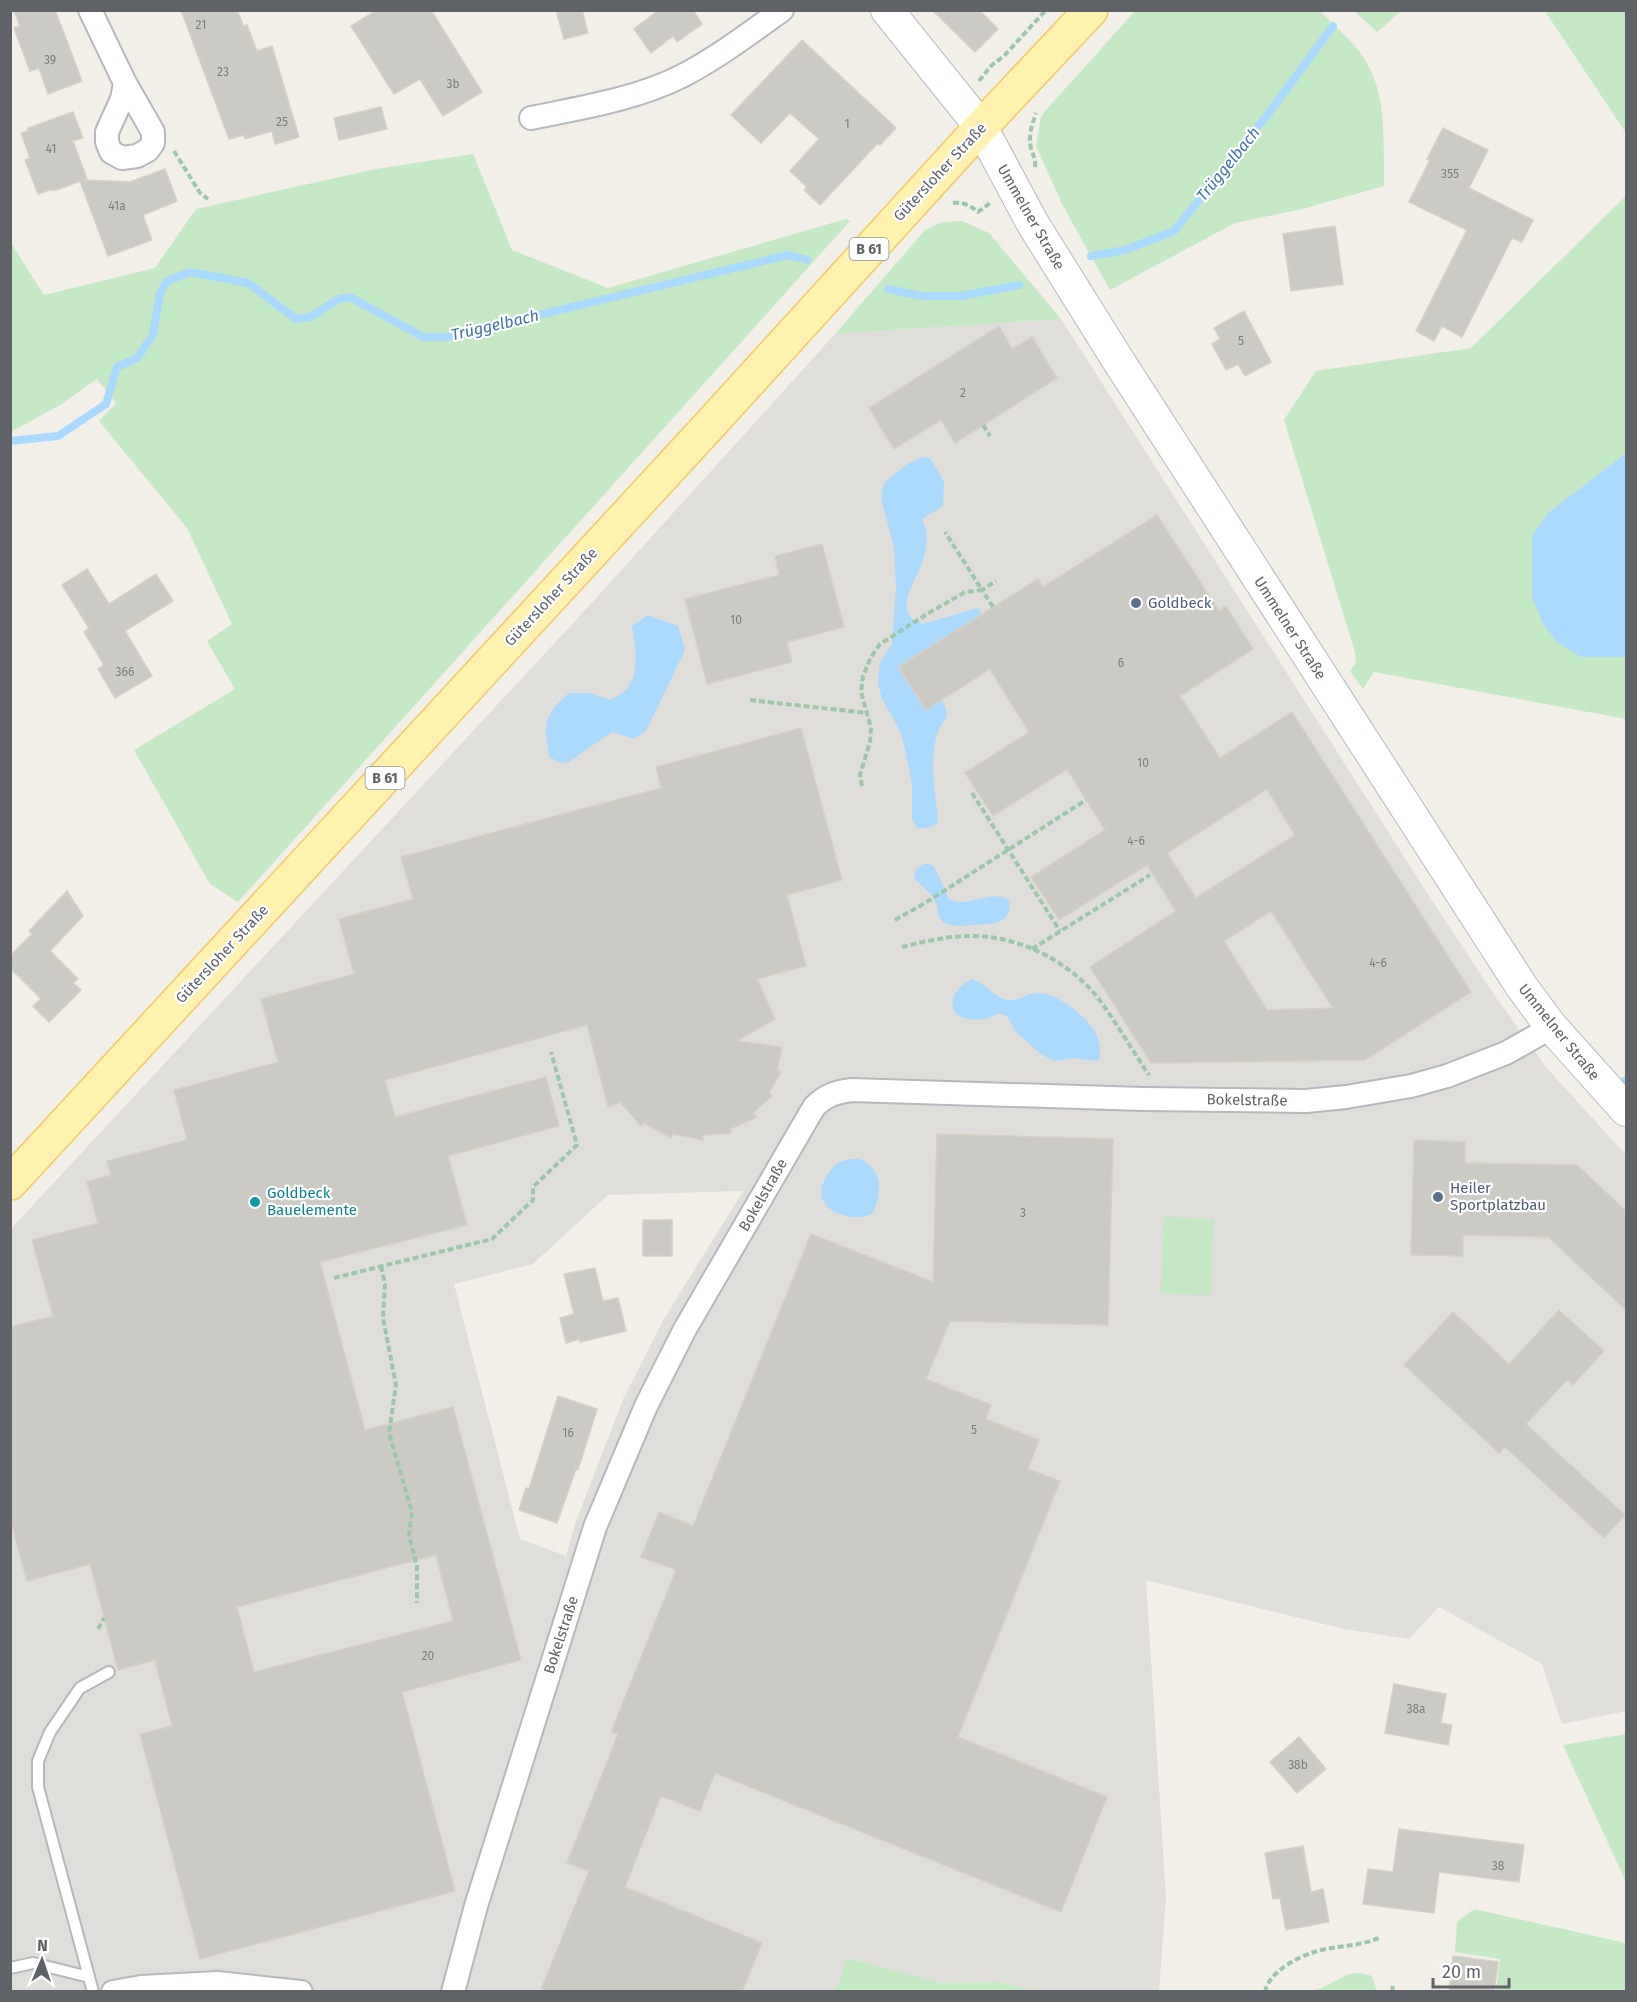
<svg xmlns="http://www.w3.org/2000/svg" width="1637" height="2002" viewBox="0 0 1637 2002" font-family="'Fira Sans',sans-serif">
	<style>
		.industrial { fill: #e0deda; fill-rule: evenodd }
		.green { fill: #c5e8c5 }
		.water { fill: #aadaff }
		.lines { fill: none; stroke-linecap: round; stroke-linejoin: round }
		.stream { stroke: #aadaff; stroke-width: 8 }
		.building { fill: #cccac5; stroke: #d6d1c6; stroke-width: 1.5; fill-rule: evenodd }
		.lane-casing { stroke: #b5b8bc; stroke-width: 14 }
		.street-casing { stroke: #b5b8bc; stroke-width: 26 }
		.secondary-casing { stroke: #b6babf; stroke-width: 34 }
		.primary-casing { stroke: #f2c960; stroke-width: 36 }
		.path { stroke: #9cc7a9; stroke-width: 4; stroke-dasharray: 6 3; stroke-linecap: butt }
		.lane { stroke: #fff; stroke-width: 10 }
		.street { stroke: #fff; stroke-width: 22 }
		.secondary { stroke: #fff; stroke-width: 32 }
		.primary { stroke: #fff2af; stroke-width: 33 }
		.service-dot { fill: #5c6f8a; stroke: #fff; stroke-width: 2 }
		.culture-dot { fill: #0f9aa8; stroke: #fff; stroke-width: 2 }
		.labels { text-anchor: middle; dominant-baseline: central; stroke-width: 4.5; stroke-linejoin: round; paint-order: stroke }
		.number-label { font-size: 12px; fill: #7a7d7f }
		.shield { fill: #fff; stroke: #8f9295; stroke-width: 1.5 }
		.shield-label { font-size: 14px; font-weight: bold; fill: #5f6368 }
		.street-label { font-size: 15px; fill: #5f6368; stroke: #fff }
		.service-label { font-size: 15px; fill: #4e5e75; stroke: #fff; text-anchor: start }
		.culture-label { font-size: 15px; fill: #0d838f; stroke: #fff; text-anchor: start }
		.water-label { font-size: 16px; font-style: italic; fill: #4174aa; stroke: #fff }
	</style>
	<rect width="100%" height="100%" fill="#f1efe8"/>
	<path class="industrial" d="M 1061,319 L 1431,899 L 1495,996 L 1546,1067 L 1626,1155 L 1626,1711 L 1562,1724 L 1542,1664 L 1439,1607 L 1409,1639 L 1344,1629 L 1146,1580 L 1166,1897 L 1159,1991 L 1035,1992 L 1000,1982 L 942,1983 L 847,1958 L 835,1992 L 11,1991 L 10,1230 L 588,607 L 835,334 ZM 743,1191 L 664,1319 L 624,1397 L 576,1521 L 566,1556 L 520,1539 L 454,1284 L 533,1264 L 608,1195 Z"/>
	<g class="green">
		<path d="M 1135,11 L 1320,11 C 1333,25 1354,42 1364,58 C 1388,95 1383,144 1384,186 L 1302,209 L 1235,223 L 1110,290 L 1062,204 L 1036,146 L 1041,117 L 1046,110 Z"/>
		<path d="M 1354,11 L 1401,11 L 1377,32 Z"/>
		<path d="M 1545,11 L 1626,11 L 1626,133 Z"/>
		<path d="M 473,154 L 512,250 L 608,288 L 846,219 L 850,221 L 238,902 L 210,884 L 134,750 L 235,689 L 207,641 L 232,624 L 187,528 L 99,421 L 116,403 L 97,379 L 60,405 L 11,432 L 11,243 L 44,295 L 155,268 L 196,209 L 376,169 Z"/>
		<path d="M 1626,196 L 1626,453 L 1549,512 L 1532,536 L 1532,597 L 1581,657 L 1626,657 L 1626,719 L 1374,672 L 1363,689 L 1350,671 L 1356,663 L 1355,652 L 1284,420 L 1316,371 L 1471,348 Z"/>
		<path d="M 962,221 L 989,233 L 1061,319 L 835,334 L 925,230 L 943,222 Z"/>
		<path d="M 1163,1217 L 1214,1219 L 1211,1295 L 1161,1294 Z"/>
		<path d="M 1626,1734 L 1626,1882 L 1563,1745 Z"/>
		<path d="M 1474,1909 L 1626,1943 L 1626,1991 L 1496,1991 L 1500,1959 L 1455,1952 L 1457,1922 Z"/>
		<path d="M 847,1958 L 942,1983 L 1000,1982 L 1035,1991 L 835,1991 Z"/>
		<path d="M 1360,1973 L 1372,1976 L 1377,1991 L 1315,1991 L 1349,1974 Z"/>
	</g>
	<g class="water">
		<path d="M 1626,453 L 1626,657 L 1581,657 L 1557,642 L 1542,622 L 1532,597 L 1532,536 L 1549,512 Z"/>
		<path d="M 923,457 L 930,458 L 944,482 L 943,506 L 922,519 C 929,533 927,546 923,560 C 918,579 889,614 923,624 L 978,608 L 982,614 L 899,667 L 926,710 L 942,700 C 954,721 939,720 936,738 C 932,755 933,776 935,794 C 936,804 938,812 938,822 C 931,828 926,828 917,828 L 912,819 L 912,784 L 903,740 L 898,727 L 882,699 L 878,684 L 880,662 L 892,644 L 896,588 L 894,548 L 881,498 L 884,483 L 906,465 Z"/>
		<path d="M 648,615 L 678,626 L 685,650 L 646,731 L 634,739 L 612,732 L 567,763 L 557,762 L 549,756 C 544,723 543,716 569,693 L 589,693 L 610,700 C 615,697 622,694 626,690 C 641,673 635,646 632,626 Z"/>
		<path d="M 924,864 C 928,864 931,864 934,867 C 937,870 946,894 949,899 C 969,909 991,888 1009,900 C 1013,925 992,924 974,925 C 965,926 953,927 945,923 C 936,918 939,911 936,903 C 933,894 920,885 914,878 L 916,869 Z"/>
		<path d="M 972,979 C 986,983 993,997 1007,1000 C 1017,1002 1028,993 1038,993 C 1057,992 1094,1021 1098,1039 C 1100,1045 1100,1052 1100,1058 L 1097,1061 L 1075,1058 L 1054,1061 L 1041,1054 L 1016,1032 L 1007,1016 C 1004,1015 1001,1014 998,1014 C 993,1015 989,1019 984,1019 C 970,1021 950,1019 953,1000 C 954,990 964,984 972,979 Z"/>
		<path d="M 859,1159 C 883,1168 883,1193 872,1214 C 858,1221 828,1216 822,1198 C 818,1186 830,1167 840,1162 C 846,1159 852,1159 859,1159 Z"/>
	</g>
	<g class="lines">
		<g class="stream">
			<path d="M 1091,256 L 1125,250 L 1174,231 L 1268,114 L 1333,26"/>
			<path d="M 888,289 L 920,296 L 961,296 L 1019,285"/>
			<path d="M 10,441 L 58,436 L 106,404 L 117,367 L 137,358 L 153,335 L 160,293 L 167,281 L 190,272 L 248,283 L 296,319 L 310,317 L 339,299 L 350,297 L 423,337 L 447,337 L 788,255 L 807,260"/>
			<path d="M 1624,1081 L 1626,1083"/>
		</g>
	</g>
	<g class="building">
		<path d="M 14,10 L 55,10 L 82,81 L 48,94 L 39,68 L 30,71 L 14,28 L 20,26 Z"/>
		<path d="M 181,10 L 237,10 L 244,27 L 247,25 L 257,51 L 272,46 L 299,137 L 275,144 L 272,131 L 245,139 L 244,135 L 229,139 Z"/>
		<path d="M 377,10 L 431,10 L 482,92 L 443,116 L 420,79 L 394,94 L 351,26 Z"/>
		<path d="M 556,10 L 582,10 L 588,33 L 564,39 Z"/>
		<path d="M 659,10 L 693,10 L 702,24 L 677,42 L 673,36 L 651,53 L 634,29 Z"/>
		<path d="M 932,10 L 979,10 L 998,29 L 975,52 Z"/>
		<path d="M 802,40 L 896,128 L 880,145 L 878,143 L 820,205 L 804,190 L 807,187 L 790,171 L 819,139 L 790,113 L 761,143 L 731,115 Z"/>
		<path d="M 381,107 L 387,129 L 339,140 L 334,118 Z"/>
		<path d="M 73,112 L 83,138 L 73,141 L 87,179 L 83,180 L 130,182 L 165,169 L 177,201 L 143,215 L 152,240 L 108,256 L 80,181 L 57,190 L 50,190 L 38,194 L 25,160 L 30,158 L 21,133 L 28,131 L 28,128 Z"/>
		<path d="M 1443,128 L 1488,150 L 1469,188 L 1533,220 L 1522,242 L 1512,238 L 1462,337 L 1442,326 L 1434,341 L 1416,331 L 1467,230 L 1409,202 L 1430,160 L 1427,159 Z"/>
		<path d="M 1335,226 L 1343,284 L 1291,291 L 1283,234 Z"/>
		<path d="M 1244,311 L 1271,362 L 1245,376 L 1238,364 L 1226,370 L 1212,344 L 1220,339 L 1214,328 Z"/>
		<path d="M 999,326 L 1012,349 L 1032,337 L 1057,378 L 955,443 L 941,420 L 894,449 L 869,408 Z"/>
		<path d="M 1157,515 L 1219,611 L 1226,606 L 1253,649 L 1180,696 L 1220,758 L 1292,712 L 1471,992 L 1365,1060 L 1151,1063 L 1090,967 L 1176,911 L 1147,865 L 1059,920 L 1031,877 L 1105,830 L 1067,769 L 993,816 L 965,773 L 1029,732 L 990,669 L 926,710 L 898,667 L 1038,579 L 1043,587 ZM 1267,789 L 1295,835 L 1196,898 L 1167,853 ZM 1271,911 L 1301,958 L 1333,1008 L 1267,1010 L 1224,941 Z"/>
		<path d="M 822,544 L 844,627 L 787,642 L 792,662 L 707,684 L 685,599 L 779,575 L 775,556 Z"/>
		<path d="M 87,569 L 109,604 L 156,574 L 173,601 L 125,631 L 152,676 L 115,698 L 98,669 L 104,665 L 84,632 L 89,628 L 62,585 Z"/>
		<path d="M 801,728 L 842,880 L 787,895 L 806,966 L 757,979 L 775,1019 L 737,1041 L 782,1047 L 777,1070 L 781,1072 L 769,1093 L 772,1096 L 753,1113 L 757,1117 L 730,1129 L 731,1133 L 703,1135 L 703,1140 L 673,1134 L 671,1138 L 644,1123 L 641,1126 L 620,1102 L 608,1107 L 587,1025 L 385,1080 L 395,1117 L 546,1077 L 559,1126 L 448,1156 L 467,1225 L 320,1262 L 365,1430 L 453,1407 L 521,1660 L 402,1692 L 455,1891 L 200,1959 L 140,1734 L 172,1726 L 155,1660 L 118,1670 L 90,1564 L 27,1581 L 10,1519 L 10,1327 L 53,1316 L 32,1240 L 98,1223 L 87,1182 L 111,1175 L 107,1161 L 187,1140 L 174,1090 L 278,1062 L 261,999 L 354,974 L 339,919 L 413,899 L 401,857 L 661,788 L 656,767 ZM 436,1555 L 453,1621 L 254,1672 L 237,1607 Z"/>
		<path d="M 67,891 L 83,916 L 50,951 L 78,979 L 73,983 L 81,990 L 49,1022 L 33,1006 L 41,999 L 10,968 L 10,956 L 32,934 L 29,931 Z"/>
		<path d="M 937,1134 L 1113,1139 L 1108,1325 L 950,1321 L 926,1379 L 991,1405 L 986,1419 L 1039,1440 L 1028,1469 L 1060,1481 L 958,1737 L 1107,1797 L 1061,1912 L 715,1773 L 700,1811 L 661,1796 L 625,1887 L 762,1943 L 742,1992 L 540,1992 L 589,1871 L 567,1863 L 618,1734 L 611,1732 L 676,1570 L 641,1557 L 659,1512 L 693,1526 L 811,1234 L 933,1282 Z"/>
		<path d="M 1414,1140 L 1465,1142 L 1465,1163 L 1577,1165 L 1626,1211 L 1626,1310 L 1548,1237 L 1463,1235 L 1463,1256 L 1411,1255 Z"/>
		<rect x="643" y="1220" width="29" height="36"/>
		<path d="M 595,1268 L 603,1301 L 618,1298 L 626,1331 L 580,1342 L 580,1339 L 566,1343 L 560,1318 L 574,1314 L 564,1274 Z"/>
		<path d="M 1559,1310 L 1604,1351 L 1573,1385 L 1567,1380 L 1526,1424 L 1625,1515 L 1604,1538 L 1505,1447 L 1499,1453 L 1404,1365 L 1453,1312 L 1509,1364 Z"/>
		<path d="M 558,1396 L 597,1409 L 578,1470 L 576,1469 L 557,1523 L 519,1510 L 526,1488 L 529,1489 Z"/>
		<path d="M 1394,1684 L 1446,1694 L 1441,1723 L 1452,1725 L 1448,1745 L 1385,1733 Z"/>
		<path d="M 1299,1737 L 1326,1769 L 1297,1793 L 1270,1762 Z"/>
		<path d="M 1399,1829 L 1524,1845 L 1519,1882 L 1439,1872 L 1434,1913 L 1363,1904 L 1368,1869 L 1393,1872 Z"/>
		<path d="M 1303,1846 L 1311,1892 L 1323,1889 L 1329,1922 L 1286,1930 L 1280,1898 L 1273,1899 L 1265,1853 Z"/>
		<path d="M 1453,1956 L 1498,1962 L 1494,1992 L 1449,1992 Z"/>
	</g>
	<g class="lines">
		<defs>
			<g id="lane">
				<path d="M 10,1968 L 33,1963 L 89,1977"/>
				<path d="M 93,1992 L 38,1787 L 38,1761 L 50,1732 L 80,1688 L 109,1672"/>
			</g>
			<g id="street">
				<path d="M 90,10 L 125,83 L 153,132 L 153,143 L 148,150 L 137,156 L 122,158 L 111,152 L 107,142 L 107,132 L 122,99 L 125,83"/>
				<path d="M 531,118 C 580,108 637,99 682,76 C 717,58 750,33 782,10"/>
				<path d="M 113,1992 L 141,1987 L 217,1983 L 301,1992"/>
				<path d="M 453,1992 L 476,1906 L 595,1527 L 646,1406 L 685,1329 L 814,1107 C 826,1095 836,1092 852,1090 L 1143,1099 L 1306,1101 L 1346,1097 L 1411,1086 L 1447,1076 L 1506,1053 L 1538,1035 L 1550,1025"/>
			</g>
			<path id="secondary" d="M 887,10 L 981,127 L 1033,224 L 1116,357 L 1522,987 L 1550,1025 L 1626,1110"/>
			<path id="primary" d="M 10,1183 L 706,429 L 981,127 L 1091,10"/>
		</defs>
		<use href="#lane" class="lane-casing"/>
		<use href="#street" class="street-casing"/>
		<use href="#secondary" class="secondary-casing"/>
		<use href="#primary" class="primary-casing"/>
		<g class="path">
			<path d="M 979,81 L 992,65 L 1004,56 L 1046,10"/>
			<path d="M 174,151 L 200,193 L 208,199"/>
			<path d="M 1035,167 C 1036,160 1033,155 1031,148 C 1028,136 1032,125 1036,113"/>
			<path d="M 953,203 C 963,202 970,205 978,212 L 990,203"/>
			<path d="M 983,425 L 990,436"/>
			<path d="M 993,607 L 982,590 L 996,581"/>
			<path d="M 750,700 L 867,713"/>
			<path d="M 862,786 L 860,775 L 870,742 L 871,728 L 861,692 L 863,676 L 871,657 L 880,644 L 927,614 L 965,592 L 982,590 L 945,532"/>
			<path d="M 972,793 L 1060,931"/>
			<path d="M 895,920 L 925,903 L 1086,800"/>
			<path d="M 902,947 C 922,942 944,937 965,936 C 1015,934 1067,959 1098,998 C 1116,1022 1132,1050 1149,1075"/>
			<path d="M 1032,949 L 1150,875"/>
			<path d="M 381,1266 L 385,1284 L 383,1318 L 396,1385 L 389,1433 L 412,1512 L 409,1535 L 417,1567 L 417,1603"/>
			<path d="M 334,1278 L 492,1239 L 533,1200 L 533,1187 L 577,1145 L 551,1052"/>
			<path d="M 98,1629 L 104,1618"/>
			<path d="M 1265,1992 C 1269,1972 1296,1958 1314,1952 C 1336,1945 1360,1947 1381,1937"/>
			<path d="M 1392,1992 L 1393,1985"/>
		</g>
		<use href="#lane" class="lane"/>
		<use href="#street" class="street"/>
		<use href="#secondary" class="secondary"/>
		<use href="#primary" class="primary"/>
	</g>
	<g class="service-dot">
		<circle cx="1136" cy="603" r="6"/>
		<circle cx="1438" cy="1197" r="6"/>
	</g>
	<circle class="culture-dot" cx="255" cy="1202" r="6"/>
	<g class="labels">
		<g class="number-label">
			<text x="201" y="25">21</text>
			<text x="50" y="60">39</text>
			<text x="223" y="72">23</text>
			<text x="453" y="84">3b</text>
			<text x="282" y="122">25</text>
			<text x="847" y="124">1</text>
			<text x="51" y="149">41</text>
			<text x="1450" y="174">355</text>
			<text x="117" y="206">41a</text>
			<text x="1241" y="341">5</text>
			<text x="963" y="393">2</text>
			<text x="736" y="620">10</text>
			<text x="1121" y="663">6</text>
			<text x="125" y="672">366</text>
			<text x="1143" y="763">10</text>
			<text x="1136" y="841">4-6</text>
			<text x="1378" y="963">4-6</text>
			<text x="1023" y="1213">3</text>
			<text x="974" y="1430">5</text>
			<text x="568" y="1433">16</text>
			<text x="428" y="1656">20</text>
			<text x="1416" y="1709">38a</text>
			<text x="1298" y="1765">38b</text>
			<text x="1498" y="1866">38</text>
		</g>
		<g class="shield">
			<rect x="849.5" y="238" width="39" height="22" rx="4.5"/>
			<rect x="365.5" y="767" width="39" height="22" rx="4.5"/>
		</g>
		<g class="shield-label">
			<text x="869" y="249">B 61</text>
			<text x="385" y="778">B 61</text>
		</g>
		<g class="street-label">
			<text transform="translate(940 172) rotate(-47)">Gütersloher Straße</text>
			<text transform="translate(1031 217) rotate(60)">Ummelner Straße</text>
			<text transform="translate(551 597) rotate(-47)">Gütersloher Straße</text>
			<text transform="translate(1290 628) rotate(57)">Ummelner Straße</text>
			<text transform="translate(222 954) rotate(-47)">Gütersloher Straße</text>
			<text transform="translate(1559 1032) rotate(51)">Ummelner Straße</text>
			<text transform="translate(1247 1100) rotate(1)">Bokelstraße</text>
			<text transform="translate(763 1195) rotate(-60)">Bokelstraße</text>
			<text transform="translate(561 1635) rotate(-72)">Bokelstraße</text>
		</g>
		<g class="service-label">
			<text x="1148" y="603">Goldbeck</text>
			<text x="1450" y="1188">Heiler<tspan x="1450" dy="17">Sportplatzbau</tspan></text>
		</g>
		<g class="culture-label">
			<text x="267" y="1193">Goldbeck<tspan x="267" dy="17">Bauelemente</tspan></text>
		</g>
		<g class="water-label">
			<text transform="translate(1228 164) rotate(-51)">Trüggelbach</text>
			<text transform="translate(495 325) rotate(-13)">Trüggelbach</text>
		</g>
	</g>
	<rect width="1637" height="2002" fill="none" stroke="#5f6368" stroke-width="24"/>
	<g transform="translate(42 1960) rotate(2)" stroke="#ffffff" stroke-width="4.5" paint-order="stroke">
	<path d="M0-4.5L10 22L0 15L-10 22Z" fill="#5f6368"/>
	<text y="-9" font-size="16" font-weight="bold" text-anchor="middle" fill="#5f6368">N</text>
	</g>
	<path d="M1433 1978v9h76v-9" fill="none" stroke="#5f6368" stroke-width="3"/>
	<text x="1442" y="1978" font-size="18" fill="#5f6368" stroke="#ffffff" stroke-width="4.5" paint-order="stroke">20 m</text>
</svg>
